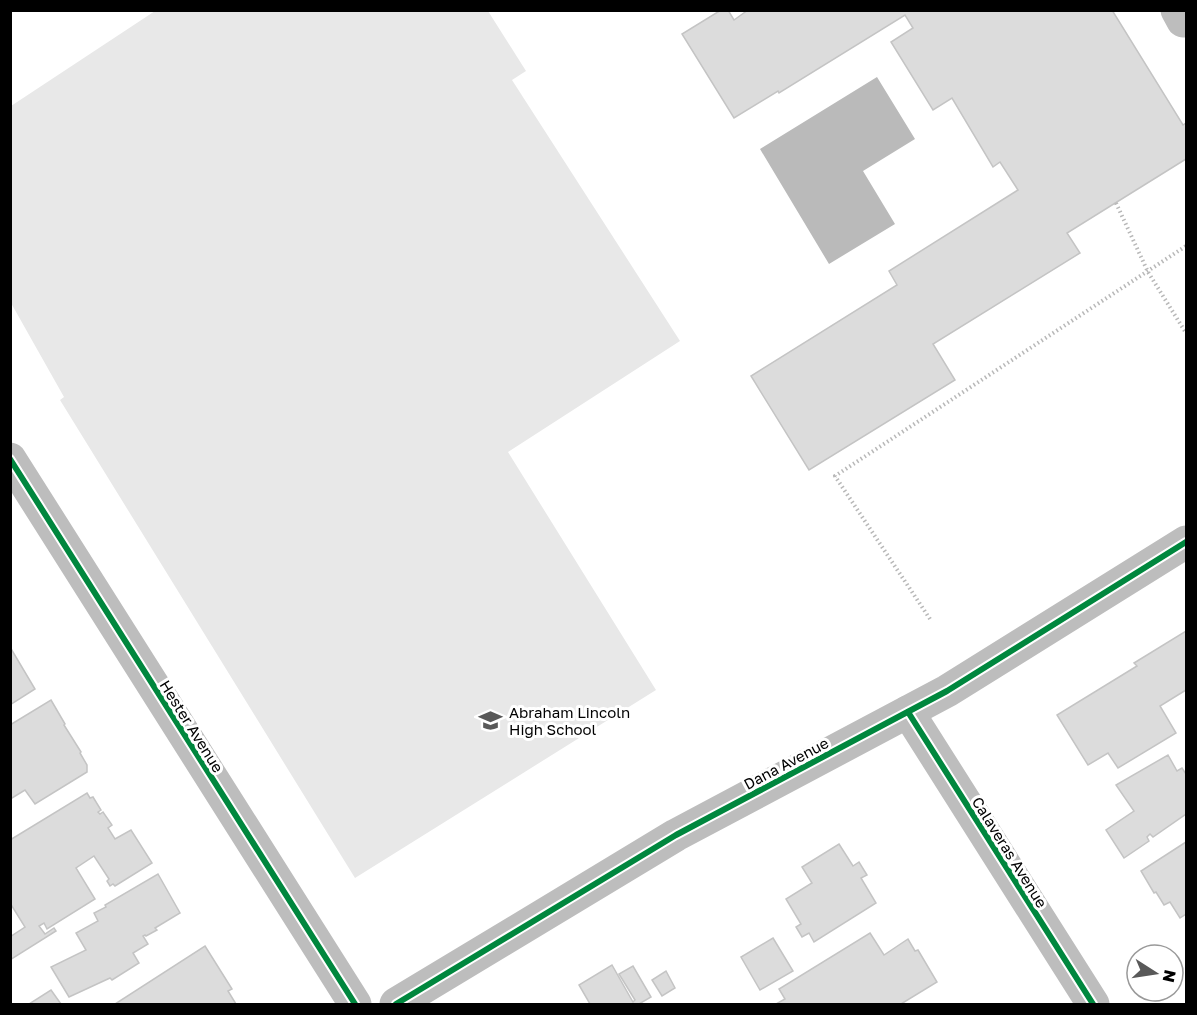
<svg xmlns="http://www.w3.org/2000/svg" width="1197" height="1015" viewBox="0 0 1197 1015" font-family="'Golos Text',sans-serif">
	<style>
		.green { fill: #e8e8e8 }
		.water { fill: #bababa }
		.building { fill: #dcdcdc; stroke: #c4c4c4; stroke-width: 1.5 }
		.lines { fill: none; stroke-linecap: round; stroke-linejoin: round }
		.path { stroke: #b8b8b8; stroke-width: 4; stroke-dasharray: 1.5 3; stroke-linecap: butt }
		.minor { stroke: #bdbdbd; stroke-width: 33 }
		.cycleway-casing { stroke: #fff; stroke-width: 10 }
		.cycleway { stroke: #00873e; stroke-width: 6 }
		.labels { text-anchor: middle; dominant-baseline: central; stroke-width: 6; stroke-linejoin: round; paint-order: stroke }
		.poi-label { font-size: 15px; fill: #000; stroke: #fff; text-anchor: start }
		.street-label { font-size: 15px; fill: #000; stroke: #fff }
	</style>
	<rect width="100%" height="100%" fill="#fff"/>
	<path class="green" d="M 155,11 L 488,11 L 526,71 L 512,80 L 680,341 L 508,452 L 656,690 L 355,878 L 60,400 L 64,397 L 11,303 L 11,106 Z"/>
	<path class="water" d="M 877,77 L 915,139 L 863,171 L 895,224 L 829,264 L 760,149 Z"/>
	<g class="building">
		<path d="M 721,10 L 728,10 L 734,20 L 748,10 L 1112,10 L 1183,125 L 1186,123 L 1186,159 L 1067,233 L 1080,253 L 933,344 L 955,380 L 809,470 L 751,376 L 897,285 L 889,271 L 1018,190 L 1000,162 L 993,167 L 952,98 L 933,110 L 891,42 L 913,28 L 905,15 L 779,93 L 778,91 L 734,118 L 682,34 Z"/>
		<path d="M 1186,631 L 1186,690 L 1160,706 L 1176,733 L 1118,768 L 1108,753 L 1088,765 L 1057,715 L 1137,666 L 1134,663 Z"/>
		<path d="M 10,647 L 35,689 L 10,705 Z"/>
		<path d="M 51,700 L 65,724 L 64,725 L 81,752 L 80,753 L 87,765 L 87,772 L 35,804 L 25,790 L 12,798 L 10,796 L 10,725 Z"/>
		<path d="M 1168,755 L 1177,771 L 1182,768 L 1186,774 L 1186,814 L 1153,837 L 1150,834 L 1147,837 L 1149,841 L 1124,858 L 1106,830 L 1134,811 L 1116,785 Z"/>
		<path d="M 87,793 L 90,798 L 93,797 L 101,810 L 98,812 L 100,814 L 103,812 L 112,825 L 108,828 L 115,839 L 131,830 L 152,863 L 115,886 L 113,884 L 110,886 L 107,881 L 109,879 L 94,856 L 76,868 L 95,899 L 47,929 L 44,923 L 39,926 L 45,934 L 54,928 L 56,931 L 10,960 L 10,937 L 25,927 L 10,903 L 10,840 Z"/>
		<path d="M 1186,842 L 1186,914 L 1180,918 L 1170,902 L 1164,905 L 1156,892 L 1154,893 L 1141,871 Z"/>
		<path d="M 839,844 L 853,866 L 859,862 L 867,875 L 861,878 L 876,903 L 814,942 L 809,933 L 802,937 L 796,927 L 801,924 L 786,899 L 812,883 L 802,867 Z"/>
		<path d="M 158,874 L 180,913 L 155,928 L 157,930 L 146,936 L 145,935 L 143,936 L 148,944 L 133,953 L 139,963 L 112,980 L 110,978 L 69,997 L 51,967 L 86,950 L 76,933 L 98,921 L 94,913 L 106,907 L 105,905 Z"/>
		<path d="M 870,933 L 884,955 L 908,939 L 915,951 L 918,950 L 937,982 L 901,1004 L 776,1004 L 785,999 L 779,989 Z"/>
		<path d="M 773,938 L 793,971 L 760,990 L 741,957 Z"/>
		<path d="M 205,946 L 232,989 L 228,991 L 236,1004 L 115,1004 Z"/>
		<path d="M 612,965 L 633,1002 L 635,1000 L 619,974 L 633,966 L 651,997 L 639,1004 L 590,1004 L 579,985 Z"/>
		<path d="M 666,971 L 675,988 L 662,996 L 652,980 Z"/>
		<path d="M 51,990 L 61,1004 L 29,1004 Z"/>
	</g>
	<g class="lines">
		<g class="path">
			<path d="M 1116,203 L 1148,272 L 1186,333"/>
			<path d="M 930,619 L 835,476 L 1186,246"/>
		</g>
		<g class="minor">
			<path d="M 1177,10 L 1183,21"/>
			<path d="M 10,459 L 355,1004"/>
			<path d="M 908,712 L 1093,1004"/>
			<path d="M 396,1004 L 676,835 L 947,691 L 1186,542"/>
		</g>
		<defs>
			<g id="cycleway">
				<path d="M 10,459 L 355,1004"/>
				<path d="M 908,712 L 1093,1004"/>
				<path d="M 396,1004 L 676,835 L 947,691 L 1186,542"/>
			</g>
		</defs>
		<use href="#cycleway" class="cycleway-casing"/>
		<use href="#cycleway" class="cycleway"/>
	</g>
	<defs>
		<symbol id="school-bare" viewBox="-9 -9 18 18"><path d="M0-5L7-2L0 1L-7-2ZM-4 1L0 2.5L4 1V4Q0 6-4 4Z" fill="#595959" stroke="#fff" stroke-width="2.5" paint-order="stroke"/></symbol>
	</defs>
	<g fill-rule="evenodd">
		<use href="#school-bare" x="474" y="704" width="33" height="33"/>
	</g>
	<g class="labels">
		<g class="poi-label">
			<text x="509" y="712">Abraham Lincoln<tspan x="509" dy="17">High School</tspan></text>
		</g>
		<g class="street-label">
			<text transform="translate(192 726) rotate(58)">Hester Avenue</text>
			<text transform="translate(786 763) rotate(-28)">Dana Avenue</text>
			<text transform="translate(1010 852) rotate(58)">Calaveras Avenue</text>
		</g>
	</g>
	<rect width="1197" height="1015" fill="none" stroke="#000000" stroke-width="24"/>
	<g transform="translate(1155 973) rotate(102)"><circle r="28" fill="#ffffff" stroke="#999999" stroke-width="1.5"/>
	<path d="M0-4.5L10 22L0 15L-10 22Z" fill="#595959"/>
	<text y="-9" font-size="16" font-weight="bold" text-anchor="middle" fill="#000000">N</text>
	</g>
</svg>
